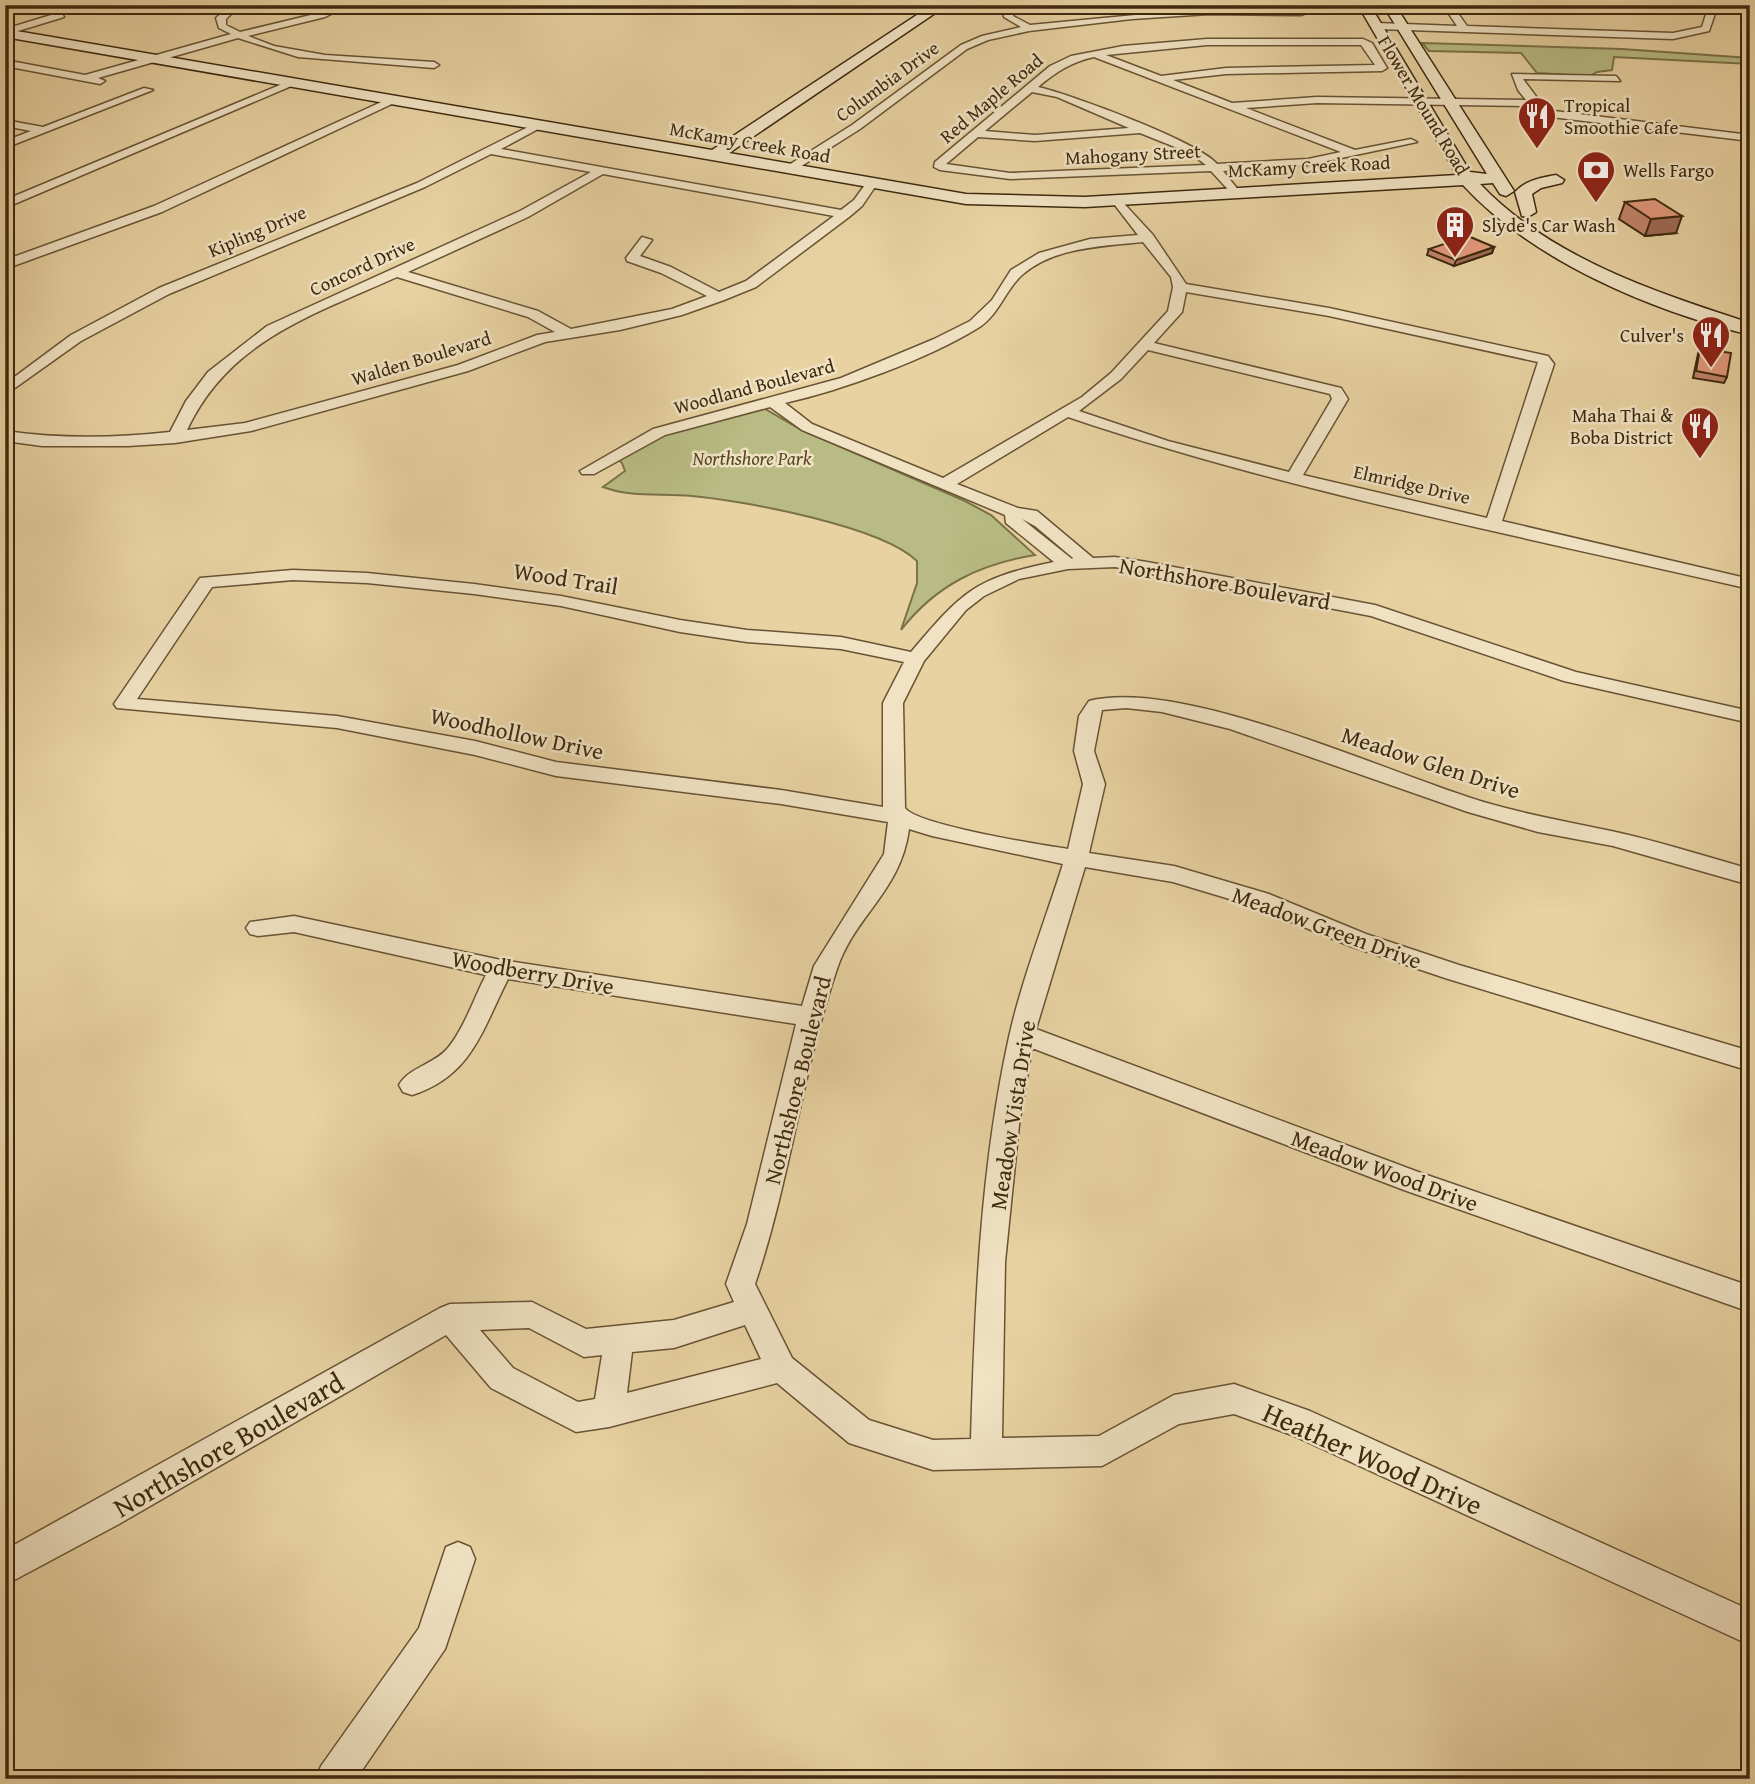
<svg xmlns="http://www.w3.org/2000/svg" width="1755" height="1784" viewBox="0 0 1755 1784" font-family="'Gentium Book Plus',serif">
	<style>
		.green { fill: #b8bb83; stroke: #7b7248; stroke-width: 2 }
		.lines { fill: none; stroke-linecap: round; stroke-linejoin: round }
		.street-casing { stroke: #685333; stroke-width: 3 }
		.secondary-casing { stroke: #3e290e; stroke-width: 3 }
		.street { fill: #f0e2c3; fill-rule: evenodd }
		.secondary { fill: #f0e2c3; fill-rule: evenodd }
		.wall { fill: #c2846a; stroke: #3e290e; stroke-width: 2 }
		.shaded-wall { fill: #9e6b56; stroke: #3e290e; stroke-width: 2 }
		.building { fill: #e2997b; stroke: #3e290e; stroke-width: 2 }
		.labels { text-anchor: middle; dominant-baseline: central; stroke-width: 5; stroke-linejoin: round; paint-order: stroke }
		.far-street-label { font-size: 19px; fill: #3e290e; stroke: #f0e2c3 }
		.far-poi-label { font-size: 19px; fill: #3e290e; stroke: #f0e2c3; text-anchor: start }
		.far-park-label { font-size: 19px; font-style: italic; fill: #564625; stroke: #f0e2c3 }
		.street-label { font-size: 23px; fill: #3e290e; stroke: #f0e2c3 }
		.near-street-label { font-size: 28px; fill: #3e290e; stroke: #f0e2c3 }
	</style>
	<rect width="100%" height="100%" fill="#e8d2a2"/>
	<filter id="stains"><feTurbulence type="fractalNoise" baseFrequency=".00286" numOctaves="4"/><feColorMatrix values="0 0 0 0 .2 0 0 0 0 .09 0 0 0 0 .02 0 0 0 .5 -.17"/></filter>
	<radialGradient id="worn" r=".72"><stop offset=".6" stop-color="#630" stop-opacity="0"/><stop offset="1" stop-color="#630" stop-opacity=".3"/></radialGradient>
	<g class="green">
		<path d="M 1422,43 L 1622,49 L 1750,58 L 1750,64 L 1614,57 L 1612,70 L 1597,72 L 1590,76 L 1537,73 L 1521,53 L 1429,51 Z"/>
		<path d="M 760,406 L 800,429 L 965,501 L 991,515 L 1035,555 C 980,564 936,585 901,630 L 917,583 L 917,561 C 881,526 745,501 692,496 C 661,493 632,498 603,487 L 625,471 L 622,463 L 617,458 L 668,432 Z"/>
	</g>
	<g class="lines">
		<defs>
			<g id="street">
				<path d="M 230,5 L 240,5 L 226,19 L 226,25 L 240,32 L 319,13 L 337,5 L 349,5 L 325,17 L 248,36 L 274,46 L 325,55 L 434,62 L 439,65 L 434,68 L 298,57 L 238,38 L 98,78 L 105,81 L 100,84 L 5,66 L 5,60 L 85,75 L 231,34 L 219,28 L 216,18 Z"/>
				<path d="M 569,5 L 581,5 L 570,11 L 566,8 Z"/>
				<path d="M 1010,5 L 1019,5 L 1013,16 L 1030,25 L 1209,8 L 1301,9 L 1300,5 L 1309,5 L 1311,11 L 1301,15 L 1209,14 L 1132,19 L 1029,31 L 988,40 L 967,49 L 860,129 L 792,172 L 784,172 L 784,168 L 852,125 L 961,45 L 982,36 L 1021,27 L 1004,17 L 1003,12 Z"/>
				<path d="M 1443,5 L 1452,5 L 1467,26 L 1673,33 L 1702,27 L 1709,5 L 1718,5 L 1709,31 L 1673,39 L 1377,29 L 1372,26 L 1377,23 L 1457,26 Z"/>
				<path d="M 61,12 L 64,17 L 5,35 L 5,29 Z"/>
				<path d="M 1207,39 L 1363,39 L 1372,43 L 1387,68 L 1382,71 L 1226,74 L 1173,80 L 1232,103 L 1317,97 L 1526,100 L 1518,90 L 1512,74 L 1616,76 L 1620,81 L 1523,79 L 1546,110 L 1750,135 L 1750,141 L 1543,116 L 1531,106 L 1317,103 L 1246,108 L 1355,150 L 1411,139 L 1417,142 L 1308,165 L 1223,171 L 1240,192 L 1234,196 L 1211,171 L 1010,179 L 940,170 L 934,167 L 935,162 L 1050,66 L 1071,56 L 1123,46 ZM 1207,45 L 1361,45 L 1375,65 L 1226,68 L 1161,76 L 1106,55 ZM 1094,57 L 1341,152 L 1308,159 L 1217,164 C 1199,142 1070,94 1038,87 C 1056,72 1071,62 1094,57 ZM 1032,92 L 1057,97 L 1129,128 L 1035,135 L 985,131 ZM 1140,133 L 1190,153 L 1206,165 L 1010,173 L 946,164 L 978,137 L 1035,141 Z"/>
				<path d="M 287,82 L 296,84 L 5,208 L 5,200 Z"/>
				<path d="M 144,88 L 153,90 L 5,148 L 5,141 L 31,131 L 5,126 L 5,120 L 43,127 Z"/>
				<path d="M 390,98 L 394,99 L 394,103 L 162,212 L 5,269 L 5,260 L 154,206 Z"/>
				<path d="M 536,123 L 541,126 L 540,128 L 501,149 L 841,210 L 854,200 L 867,182 L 877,184 L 862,206 L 849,217 L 756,287 L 724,300 L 682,315 L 620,330 L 545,342 L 468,371 L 251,431 L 175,443 L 128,446 L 42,446 L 5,441 L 5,431 C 60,439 115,438 170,432 L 186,401 L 208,372 L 267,326 L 520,211 L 591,172 L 491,154 L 425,187 L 169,294 L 81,341 L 5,395 L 5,384 L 71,335 L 159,288 L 417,183 ZM 603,174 L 834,216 L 746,281 L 719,292 L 671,267 L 640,256 L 652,240 L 642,237 L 626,258 L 627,261 L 661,273 L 707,296 L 672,309 L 571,329 L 538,311 L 408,272 L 528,217 ZM 397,277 L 528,317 L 555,332 L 537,335 L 458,365 L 245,423 L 187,430 C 229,340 313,315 397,277 Z"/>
				<path d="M 1117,196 L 1153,235 L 1186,284 L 1329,308 L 1548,356 L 1554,364 L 1502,521 L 1750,579 L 1750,589 C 1522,536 1290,492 1068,417 L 957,484 L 1018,508 L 1037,511 L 1093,558 L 1115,557 L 1147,562 L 1375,605 L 1576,672 L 1750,711 L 1750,723 L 1564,681 L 1371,616 L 1115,567 L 1068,569 L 1019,579 L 984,596 L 966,610 L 924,661 L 903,703 L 905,808 C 917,825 1041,845 1068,849 L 1083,784 L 1074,751 L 1079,716 L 1089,701 C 1183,677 1389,774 1487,803 C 1528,815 1569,822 1611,831 C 1658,841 1704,856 1750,869 L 1750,885 L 1613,846 L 1538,832 L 1468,812 L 1230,729 L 1162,712 L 1126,708 L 1102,710 L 1094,751 L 1105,784 L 1089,853 L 1174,866 L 1269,894 L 1366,934 L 1459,965 L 1750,1051 L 1750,1071 L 1445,978 L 1350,946 L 1253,906 L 1173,882 L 1085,867 L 1036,1029 L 1421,1173 L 1750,1286 L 1750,1312 L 1404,1190 L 1032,1048 L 1019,1125 L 1005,1262 L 1002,1438 L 1099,1436 L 1174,1395 L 1234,1384 L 1310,1411 L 1750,1610 L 1750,1645 L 1292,1435 L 1234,1414 L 1179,1424 L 1102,1466 L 933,1470 L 849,1443 L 777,1383 L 609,1427 L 576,1432 L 491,1388 L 446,1335 L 119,1524 L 5,1585 L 5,1550 L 440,1308 L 450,1304 L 532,1302 L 586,1329 L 674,1320 L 734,1302 L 726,1284 L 747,1224 L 796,1024 L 508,979 C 482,1030 472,1076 412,1095 L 403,1092 L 399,1085 C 408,1068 434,1064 447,1049 C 464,1029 474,998 486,975 L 294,932 L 258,936 L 250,934 L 246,928 L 250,922 L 294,916 L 501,960 L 802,1006 L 814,966 L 884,854 L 888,822 L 781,804 L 556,776 L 475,755 L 337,728 L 117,708 L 114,704 L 200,578 L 293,570 L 367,573 L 474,584 L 561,596 L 680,620 L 747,630 L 841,637 L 911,652 C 962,592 974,578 1054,562 L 1006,523 L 1005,515 L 802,430 L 770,407 L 665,435 L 594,474 L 582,474 L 580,471 L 653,429 L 841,378 L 934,339 L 970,321 L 992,300 L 1011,270 L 1039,253 L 1090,239 L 1138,235 L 1111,200 ZM 1143,242 L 1171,277 L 1173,287 L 1168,311 L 1111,373 L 1082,397 L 943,478 L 812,424 L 785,403 C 842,390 928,359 978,328 C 999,315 1005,290 1022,275 C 1053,247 1104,246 1143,242 ZM 1186,292 L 1329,316 L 1538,362 L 1487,518 L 1303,475 L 1348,399 L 1341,388 L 1154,343 L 1182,312 ZM 1148,350 L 1330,394 L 1332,399 L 1289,472 L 1168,441 L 1079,411 L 1121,379 ZM 1022,519 L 1035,526 L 1073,558 L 1072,559 ZM 293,580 L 367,583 L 474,594 L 561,606 L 680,632 L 747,642 L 841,649 L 904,662 L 883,703 L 883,807 L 781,790 L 556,762 L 475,741 L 337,716 L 137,699 L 212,587 ZM 909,829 L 932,836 L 1063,864 C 1045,921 1022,979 1009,1037 C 980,1169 975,1304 971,1439 L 933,1440 L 869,1420 L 792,1358 L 755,1284 C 790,1181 802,1072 837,969 C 855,915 901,891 909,829 ZM 745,1325 L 761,1359 L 627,1393 L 632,1352 L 674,1348 ZM 529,1328 L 584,1357 L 602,1355 L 595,1399 L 578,1402 L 513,1368 L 480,1330 Z"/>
				<path d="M 458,1542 L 470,1547 L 475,1559 L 445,1649 L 356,1779 L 316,1779 L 321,1766 L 419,1628 L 446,1547 Z"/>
			</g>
			<g id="secondary">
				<path d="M 932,5 L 947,5 L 729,153 L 966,194 L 1085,197 L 1457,175 L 1358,5 L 1370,5 L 1470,172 L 1487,174 L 1383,5 L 1395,5 L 1514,191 L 1506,196 L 1500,194 L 1493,183 L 1480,184 C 1550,258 1655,292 1750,323 L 1750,335 C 1650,310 1533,261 1463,185 L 1085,207 L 966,204 L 5,37 L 5,29 L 712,150 Z"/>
				<path d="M 1556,175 L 1564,180 L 1562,183 L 1541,188 L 1532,194 L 1536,212 L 1528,217 L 1522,216 L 1515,192 C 1526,180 1540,178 1556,175 Z"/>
			</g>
		</defs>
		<use href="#street" class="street-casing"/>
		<use href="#secondary" class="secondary-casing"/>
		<use href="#street" class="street"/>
		<use href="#secondary" class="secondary"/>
	</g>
	<g class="wall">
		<path d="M 1625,202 L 1676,233 L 1645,236 L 1619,219 Z"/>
		<path d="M 1494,247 L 1492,253 L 1454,266 L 1427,255 L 1429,249 Z"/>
		<path d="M 1750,277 L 1750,289 L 1742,287 L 1744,281 Z"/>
		<path d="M 1700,348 L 1727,377 L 1724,383 L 1693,378 L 1698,354 Z"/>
	</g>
	<g class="shaded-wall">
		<path d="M 1682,216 L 1676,233 L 1645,236 L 1651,219 Z"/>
		<path d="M 1494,247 L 1492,253 L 1454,266 L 1456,260 Z"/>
	</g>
	<g class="building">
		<path d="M 1655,199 L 1682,216 L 1651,219 L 1625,202 Z"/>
		<path d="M 1468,236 L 1494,247 L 1456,260 L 1429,249 Z"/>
		<path d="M 1700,348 L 1731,353 L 1727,377 L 1696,371 Z"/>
	</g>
	<defs>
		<symbol id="restaurant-pin" viewBox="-11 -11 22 30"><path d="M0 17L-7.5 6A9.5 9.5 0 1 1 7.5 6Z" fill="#8f2418" stroke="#f0e2c3"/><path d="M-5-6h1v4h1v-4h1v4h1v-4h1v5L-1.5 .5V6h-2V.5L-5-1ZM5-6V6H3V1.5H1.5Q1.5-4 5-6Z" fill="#fff"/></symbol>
		<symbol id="bank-pin" viewBox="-11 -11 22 30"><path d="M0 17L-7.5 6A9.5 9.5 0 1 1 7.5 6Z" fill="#8f2418" stroke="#f0e2c3"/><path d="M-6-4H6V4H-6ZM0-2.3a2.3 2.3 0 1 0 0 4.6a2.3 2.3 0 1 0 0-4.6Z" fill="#fff"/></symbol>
		<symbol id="building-pin" viewBox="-11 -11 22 30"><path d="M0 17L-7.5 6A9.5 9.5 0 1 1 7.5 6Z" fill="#8f2418" stroke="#f0e2c3"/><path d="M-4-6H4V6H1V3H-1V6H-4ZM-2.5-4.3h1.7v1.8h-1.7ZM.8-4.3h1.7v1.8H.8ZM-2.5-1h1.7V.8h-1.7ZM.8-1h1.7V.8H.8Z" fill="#fff"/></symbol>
	</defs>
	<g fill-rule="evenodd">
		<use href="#restaurant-pin" x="1515" y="94" width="44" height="60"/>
		<use href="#bank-pin" x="1574" y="148" width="44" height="60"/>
		<use href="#building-pin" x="1433" y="203" width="44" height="60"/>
		<use href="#restaurant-pin" x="1689" y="313" width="44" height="60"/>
		<use href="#restaurant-pin" x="1678" y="404" width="44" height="60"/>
	</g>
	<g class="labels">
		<g class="far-street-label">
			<text transform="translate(887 81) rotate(-36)">Columbia Drive</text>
			<text transform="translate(991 98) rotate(-40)">Red Maple Road</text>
			<text transform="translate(1424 105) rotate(59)">Flower Mound Road</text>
			<text transform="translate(750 142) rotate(10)">McKamy Creek Road</text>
			<text transform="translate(1133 154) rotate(-3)">Mahogany Street</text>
			<text transform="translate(1309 166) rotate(-3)">McKamy Creek Road</text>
			<text transform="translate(257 231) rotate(-23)">Kipling Drive</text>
			<text transform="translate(362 266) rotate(-25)">Concord Drive</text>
			<text transform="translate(421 358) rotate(-17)">Walden Boulevard</text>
			<text transform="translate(754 386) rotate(-15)">Woodland Boulevard</text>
			<text transform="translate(1412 484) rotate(13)">Elmridge Drive</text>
		</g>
		<g class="far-poi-label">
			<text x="1564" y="105">Tropical<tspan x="1564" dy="22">Smoothie Cafe</tspan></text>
			<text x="1623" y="170">Wells Fargo</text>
			<text x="1482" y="225">Slyde's Car Wash</text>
			<text x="1684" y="335" text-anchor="end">Culver's</text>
			<text x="1673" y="415" text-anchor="end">Maha Thai &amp;<tspan x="1673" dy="22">Boba District</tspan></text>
		</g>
		<g class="far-park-label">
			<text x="752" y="458">Northshore Park</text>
		</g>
		<g class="street-label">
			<text transform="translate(566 578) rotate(9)">Wood Trail</text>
			<text transform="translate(1225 583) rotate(10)">Northshore Boulevard</text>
			<text transform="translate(517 733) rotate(12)">Woodhollow Drive</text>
			<text transform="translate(1431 762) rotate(18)">Meadow Glen Drive</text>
			<text transform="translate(1327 927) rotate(20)">Meadow Green Drive</text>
			<text transform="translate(533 972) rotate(10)">Woodberry Drive</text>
			<text transform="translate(797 1080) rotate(-76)">Northshore Boulevard</text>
			<text transform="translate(1012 1115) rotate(-81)">Meadow Vista Drive</text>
			<text transform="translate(1385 1170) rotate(20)">Meadow Wood Drive</text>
		</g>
		<g class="near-street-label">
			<text transform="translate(228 1444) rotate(-30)">Northshore Boulevard</text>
			<text transform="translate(1373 1458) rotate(24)">Heather Wood Drive</text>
		</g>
	</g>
	<rect width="1755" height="1784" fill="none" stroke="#e8d2a2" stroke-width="28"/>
	<rect x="7" y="7" width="1741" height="1770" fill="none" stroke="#3e290e" stroke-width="3.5"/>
	<rect x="14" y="14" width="1727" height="1756" fill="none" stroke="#3e290e" stroke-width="2"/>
	<rect width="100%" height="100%" filter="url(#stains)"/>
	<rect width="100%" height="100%" fill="url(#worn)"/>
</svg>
